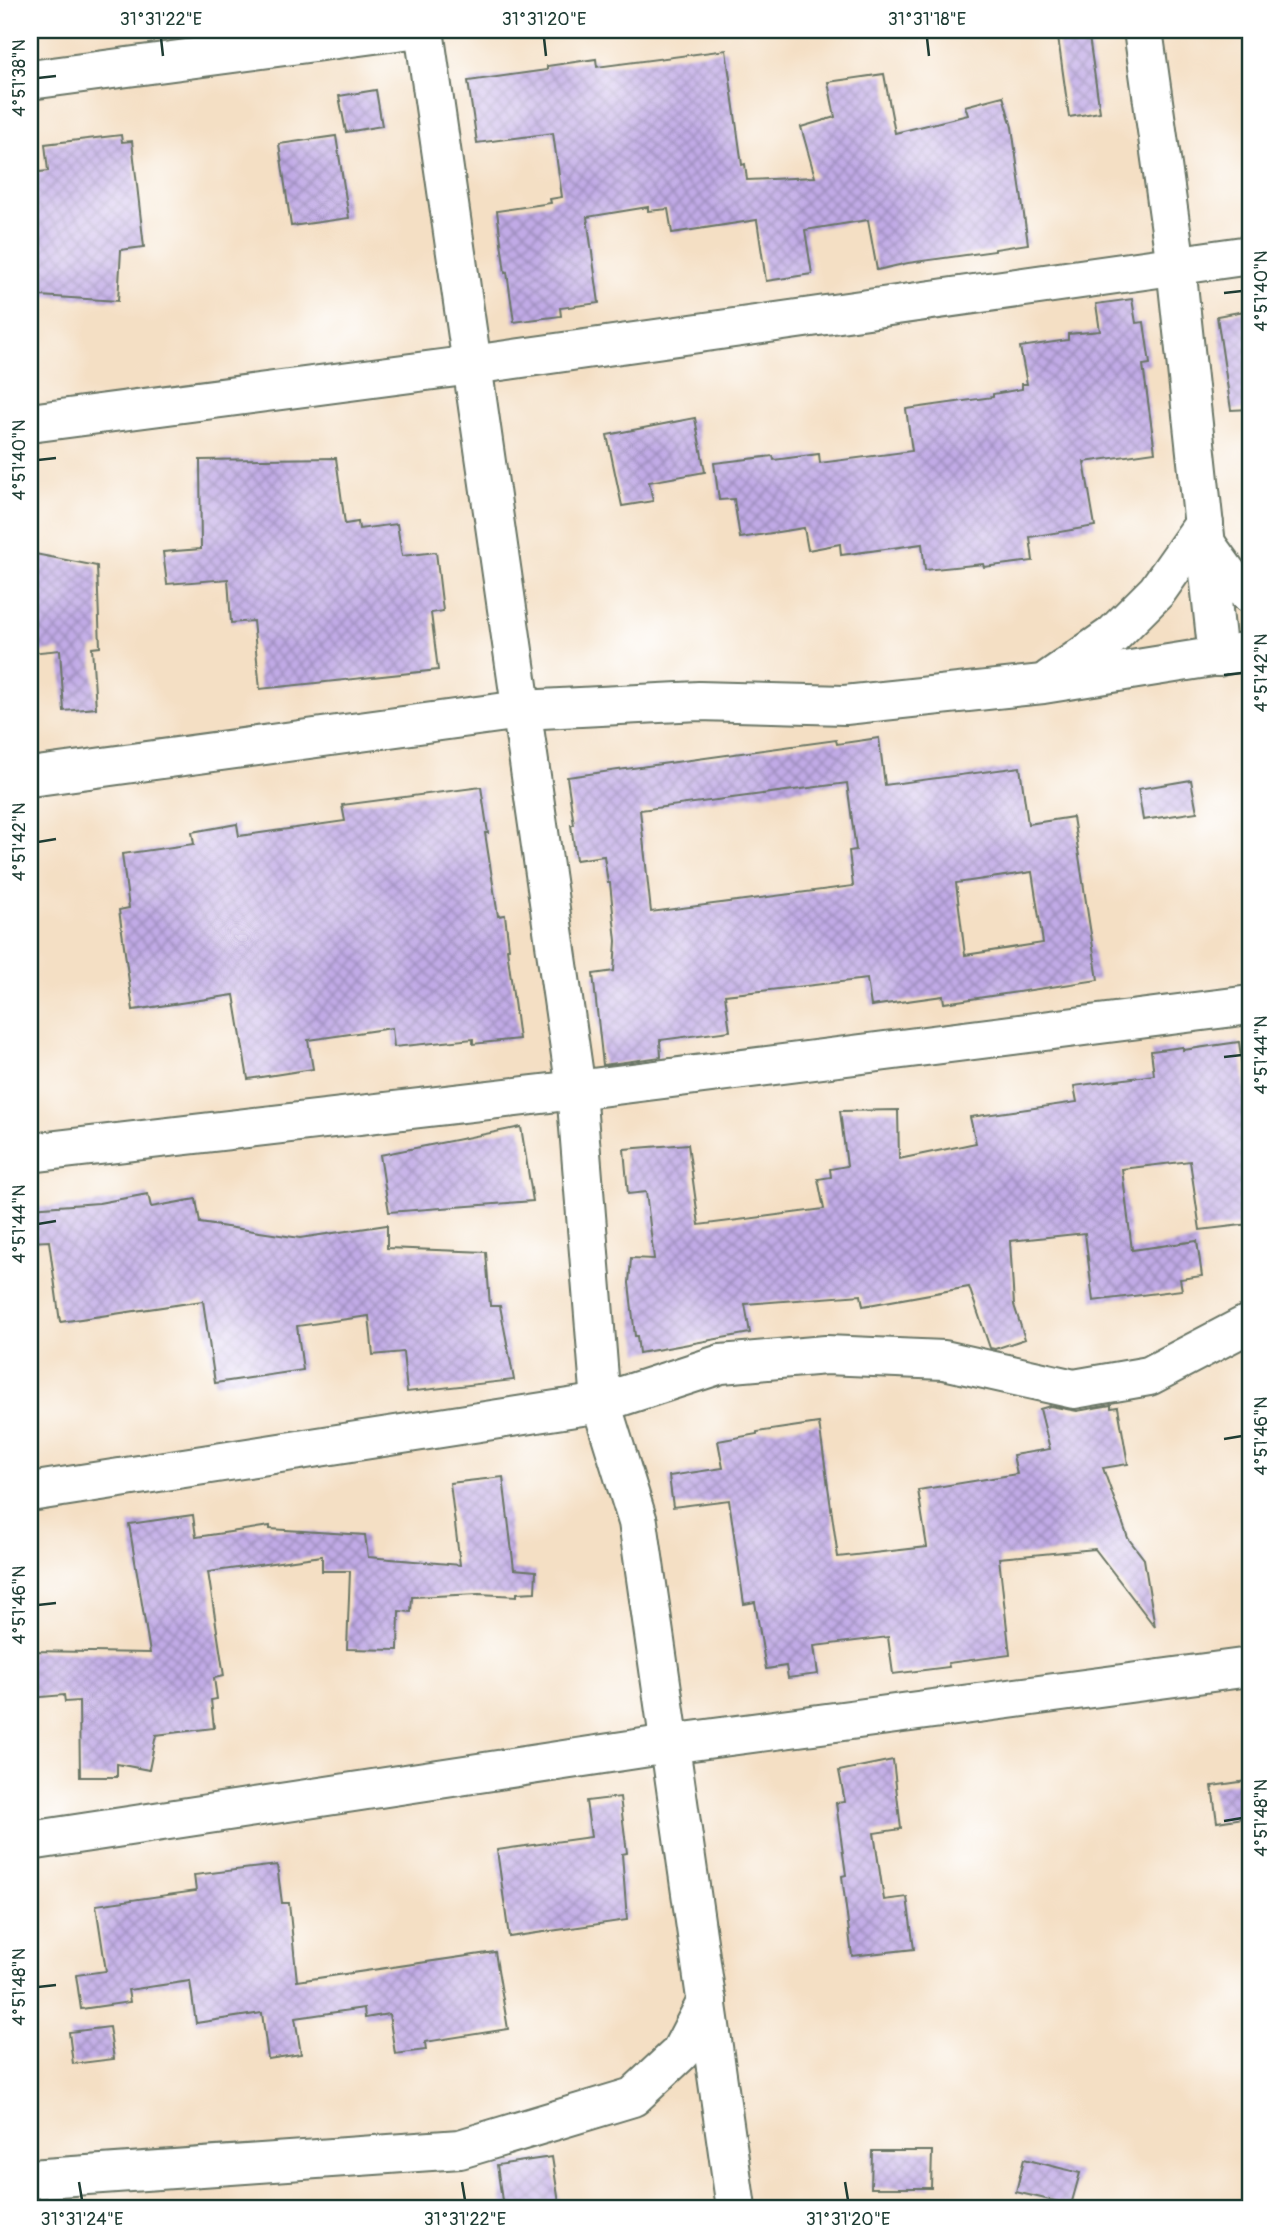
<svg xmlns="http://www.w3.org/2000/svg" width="1280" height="2238" viewBox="0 0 1280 2238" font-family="Pangolin,sans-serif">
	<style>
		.building { fill: url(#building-cross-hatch); fill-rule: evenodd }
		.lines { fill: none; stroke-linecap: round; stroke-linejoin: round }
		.minor-casing { stroke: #6a7666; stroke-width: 42 }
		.minor { stroke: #fff; stroke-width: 38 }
		.ticks { fill: none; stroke: #1f3d34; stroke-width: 2.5 }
		.neatline { fill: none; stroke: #1f3d34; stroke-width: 2.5 }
		.ticks-label { font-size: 18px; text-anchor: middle; fill: #1f3d34 }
	</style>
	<defs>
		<pattern id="building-cross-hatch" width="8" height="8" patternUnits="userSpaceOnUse" patternTransform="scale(1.75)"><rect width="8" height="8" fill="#c1aae6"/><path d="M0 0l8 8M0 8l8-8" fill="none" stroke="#9c8cbb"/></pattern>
	</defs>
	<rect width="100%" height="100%" fill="#fff"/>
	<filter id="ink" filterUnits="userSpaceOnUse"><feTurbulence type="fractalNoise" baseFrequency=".0143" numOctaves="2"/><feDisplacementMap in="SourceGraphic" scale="14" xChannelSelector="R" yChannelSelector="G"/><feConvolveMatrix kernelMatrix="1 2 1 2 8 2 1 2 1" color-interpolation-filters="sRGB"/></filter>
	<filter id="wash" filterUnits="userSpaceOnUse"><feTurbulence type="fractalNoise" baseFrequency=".00686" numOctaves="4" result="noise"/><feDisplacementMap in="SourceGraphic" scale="28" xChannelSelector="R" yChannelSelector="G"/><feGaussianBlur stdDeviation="1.57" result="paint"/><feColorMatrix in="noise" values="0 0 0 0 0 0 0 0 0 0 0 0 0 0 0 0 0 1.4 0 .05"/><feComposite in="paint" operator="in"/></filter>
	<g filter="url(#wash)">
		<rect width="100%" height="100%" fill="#f4dfc4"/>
		<g id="blocks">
			<g class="building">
				<path d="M 1057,30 L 1088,30 L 1100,112 L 1069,117 Z"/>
				<path d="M 726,50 L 742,165 L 745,164 L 747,180 L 815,177 L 801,127 L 835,117 L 828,82 L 884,74 L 895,133 L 968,115 L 965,106 L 1003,96 L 1012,127 L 1028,244 L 995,249 L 995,251 L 908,263 L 877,270 L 868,220 L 805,230 L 812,274 L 766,281 L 757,220 L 672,233 L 668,209 L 648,211 L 648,207 L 587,217 L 599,303 L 560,308 L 561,316 L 514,322 L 507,272 L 505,273 L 497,211 L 551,203 L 550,199 L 562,197 L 553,133 L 477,143 L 468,81 L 547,70 L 547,66 L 596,59 L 597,67 Z"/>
				<path d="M 376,90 L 382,126 L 346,132 L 339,96 Z"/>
				<path d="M 121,135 L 122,142 L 132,141 L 144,247 L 121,250 L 118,301 L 40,296 L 35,258 L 30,258 L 30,173 L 48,171 L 45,144 Z"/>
				<path d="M 336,136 L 349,218 L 291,226 L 279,144 Z"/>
				<path d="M 1132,299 L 1136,323 L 1144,322 L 1150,364 L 1143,365 L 1155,452 L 1084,462 L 1095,526 L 1030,537 L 1033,561 L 984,567 L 983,564 L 925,570 L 922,544 L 841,555 L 840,544 L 808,550 L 804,528 L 740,538 L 734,499 L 719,500 L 714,463 L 773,456 L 774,460 L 819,454 L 820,463 L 912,451 L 906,409 L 993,397 L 993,394 L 1022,389 L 1022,384 L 1027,384 L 1020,347 L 1068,340 L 1068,334 L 1100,331 L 1096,304 Z"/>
				<path d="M 1250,310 L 1250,409 L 1231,410 L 1217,316 Z"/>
				<path d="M 695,418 L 705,472 L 649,482 L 653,501 L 622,506 L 607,435 Z"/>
				<path d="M 336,458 L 345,524 L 358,522 L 359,529 L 397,524 L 402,556 L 436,552 L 443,611 L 431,613 L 438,670 L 260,689 L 253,621 L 231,623 L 228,579 L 167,584 L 163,552 L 201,549 L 200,460 Z"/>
				<path d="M 30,553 L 97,566 L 100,647 L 92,648 L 96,708 L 64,711 L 60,650 L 30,653 Z"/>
				<path d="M 879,738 L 885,785 L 1020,767 L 1028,824 L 1073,817 L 1098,980 L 944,1003 L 943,996 L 871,1006 L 867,979 L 725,995 L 730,1031 L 660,1040 L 661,1057 L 603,1065 L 593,974 L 614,971 L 616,941 L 610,883 L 608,883 L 604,856 L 576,860 L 571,825 L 574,825 L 567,777 L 836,740 L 837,744 ZM 847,783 L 856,850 L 849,851 L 853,886 L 651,912 L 640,810 ZM 1032,872 L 1043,943 L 965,955 L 956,883 Z"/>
				<path d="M 1191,780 L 1197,812 L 1143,820 L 1138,789 Z"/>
				<path d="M 481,787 L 488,833 L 485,833 L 498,916 L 505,915 L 509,948 L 507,949 L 519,1039 L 473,1044 L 473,1039 L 394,1047 L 392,1028 L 308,1040 L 313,1069 L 248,1079 L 234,995 L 133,1010 L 119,910 L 129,908 L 122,854 L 194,844 L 192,832 L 237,824 L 239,836 L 345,821 L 342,805 Z"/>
				<path d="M 1239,1042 L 1250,1124 L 1250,1224 L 1200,1230 L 1190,1161 L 1122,1169 L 1132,1250 L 1197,1241 L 1202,1276 L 1180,1279 L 1182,1290 L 1093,1301 L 1085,1233 L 1010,1241 L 1014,1305 L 1025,1339 L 995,1349 L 990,1348 L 969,1287 L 863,1306 L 861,1295 L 745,1304 L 750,1333 L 639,1353 L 637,1336 L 635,1336 L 629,1283 L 631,1258 L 654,1259 L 646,1192 L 628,1194 L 624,1149 L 688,1144 L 699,1225 L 824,1209 L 818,1179 L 831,1177 L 830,1169 L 847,1166 L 840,1111 L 898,1110 L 899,1159 L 976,1143 L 970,1117 L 1077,1102 L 1074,1086 L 1154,1075 L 1151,1051 L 1183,1047 L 1183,1050 Z"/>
				<path d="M 521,1127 L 533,1201 L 389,1212 L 380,1155 Z"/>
				<path d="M 148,1194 L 151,1207 L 196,1199 L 200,1223 L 300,1238 L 387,1225 L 387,1248 L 486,1252 L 490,1306 L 500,1306 L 514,1380 L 407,1392 L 403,1352 L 373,1355 L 369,1316 L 297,1326 L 303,1370 L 215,1383 L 203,1301 L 60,1322 L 49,1241 L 30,1242 L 30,1208 L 99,1203 Z"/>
				<path d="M 1111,1405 L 1111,1408 L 1118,1407 L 1128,1464 L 1103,1468 L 1128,1538 L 1144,1559 L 1155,1627 L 1095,1549 L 999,1558 L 1010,1655 L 948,1663 L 949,1667 L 893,1674 L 888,1637 L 814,1646 L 818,1674 L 788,1678 L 786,1666 L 766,1669 L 755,1602 L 744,1604 L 729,1500 L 673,1507 L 669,1476 L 723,1468 L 718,1441 L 757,1434 L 757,1432 L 819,1423 L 838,1557 L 927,1547 L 918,1490 L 1017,1474 L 1013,1455 L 1050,1449 L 1040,1409 L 1050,1406 L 1077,1411 Z"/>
				<path d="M 503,1477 L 514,1569 L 536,1571 L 535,1592 L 517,1593 L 517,1596 L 479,1594 L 412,1597 L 411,1612 L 399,1611 L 398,1650 L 347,1649 L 350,1571 L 322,1571 L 322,1556 L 208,1572 L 224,1676 L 214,1678 L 217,1699 L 211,1700 L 214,1728 L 156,1735 L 149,1770 L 117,1764 L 117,1777 L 80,1777 L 79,1701 L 65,1702 L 64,1695 L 30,1698 L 30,1651 L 150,1653 L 129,1524 L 193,1515 L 196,1537 L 270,1526 L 270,1529 L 365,1535 L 368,1557 L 460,1565 L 450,1483 Z"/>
				<path d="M 893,1760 L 901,1829 L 874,1833 L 884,1900 L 907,1897 L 914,1949 L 852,1956 L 842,1876 L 846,1875 L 836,1803 L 845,1802 L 839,1771 Z"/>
				<path d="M 1247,1781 L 1250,1817 L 1217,1822 L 1212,1786 Z"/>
				<path d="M 620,1797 L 627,1853 L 622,1854 L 627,1920 L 509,1937 L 497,1850 L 591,1837 L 586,1801 Z"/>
				<path d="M 277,1865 L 282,1903 L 289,1903 L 297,1981 L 495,1952 L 508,2029 L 425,2042 L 426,2050 L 395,2054 L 389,2014 L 365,2018 L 364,2008 L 295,2018 L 301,2054 L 268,2059 L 262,2013 L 196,2023 L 190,1981 L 128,1990 L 130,2002 L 81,2009 L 76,1975 L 106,1971 L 96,1905 L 196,1891 L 194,1875 Z"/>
				<path d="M 109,2027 L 114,2059 L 73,2064 L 69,2032 Z"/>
				<path d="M 872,2151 L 932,2151 L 931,2188 L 871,2188 Z"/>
				<path d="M 552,2157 L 560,2208 L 503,2208 L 497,2165 Z"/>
				<path d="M 1024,2159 L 1080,2173 L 1071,2205 L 1016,2192 Z"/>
			</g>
		</g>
	</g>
	<g filter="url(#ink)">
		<use href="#blocks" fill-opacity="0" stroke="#6a7666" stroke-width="2"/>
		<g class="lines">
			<defs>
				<g id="minor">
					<path d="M 424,30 L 576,1090 L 601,1403 L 638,1522 L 736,2208"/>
					<path d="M 1143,30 L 1176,266 L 1218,657"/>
					<path d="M 30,80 L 404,30"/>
					<path d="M 30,423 L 472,365 L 1250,255"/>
					<path d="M 1206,544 L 1232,580 L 1250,594"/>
					<path d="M 1050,679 L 1113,635 L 1157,591 L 1204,524"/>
					<path d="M 30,777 L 521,710 L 699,701 L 845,705 L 1043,684 L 1250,651"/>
					<path d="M 30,1153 L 576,1090 L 1250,1005"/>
					<path d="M 30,1492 L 601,1403 L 721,1364 L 826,1355 L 944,1360 L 1074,1389 L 1149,1376 L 1250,1323"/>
					<path d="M 30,1841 L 669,1744 L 1250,1667"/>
					<path d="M 30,2179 L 460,2149 L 633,2097 L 680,2053 L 707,2001"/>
				</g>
			</defs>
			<use href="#minor" class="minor-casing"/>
			<use href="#minor" class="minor"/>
		</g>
	</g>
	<path class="ticks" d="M 161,38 L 163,56M 544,38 L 546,56M 927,38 L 929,56M 38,78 L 56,76M 1224,293 L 1242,291M 38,460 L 56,458M 1224,675 L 1242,673M 38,842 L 56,839M 1224,1057 L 1242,1055M 38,1224 L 56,1221M 1224,1439 L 1242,1436M 38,1605 L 56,1603M 1224,1821 L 1242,1818M 38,1987 L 56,1985M 79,2182 L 82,2200M 462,2182 L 465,2200M 845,2182 L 848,2200"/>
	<rect width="1280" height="2238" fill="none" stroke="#fff" stroke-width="77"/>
	<rect x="38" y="38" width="1204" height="2162" class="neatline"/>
	<g class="ticks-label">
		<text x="161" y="25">31°31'22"E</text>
		<text x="544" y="25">31°31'20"E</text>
		<text x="927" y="25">31°31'18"E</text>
		<text transform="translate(19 78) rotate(-90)" y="6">4°51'38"N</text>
		<text transform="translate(1261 291) rotate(-90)" y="6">4°51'40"N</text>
		<text transform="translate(19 460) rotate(-90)" y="6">4°51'40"N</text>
		<text transform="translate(1261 673) rotate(-90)" y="6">4°51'42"N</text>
		<text transform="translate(19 842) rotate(-90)" y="6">4°51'42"N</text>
		<text transform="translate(1261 1055) rotate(-90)" y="6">4°51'44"N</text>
		<text transform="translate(19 1224) rotate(-90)" y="6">4°51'44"N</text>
		<text transform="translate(1261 1436) rotate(-90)" y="6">4°51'46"N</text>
		<text transform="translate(19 1605) rotate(-90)" y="6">4°51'46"N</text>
		<text transform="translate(1261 1818) rotate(-90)" y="6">4°51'48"N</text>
		<text transform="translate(19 1987) rotate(-90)" y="6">4°51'48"N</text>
		<text x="82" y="2225">31°31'24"E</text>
		<text x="465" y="2225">31°31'22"E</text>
		<text x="848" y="2225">31°31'20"E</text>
	</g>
</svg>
